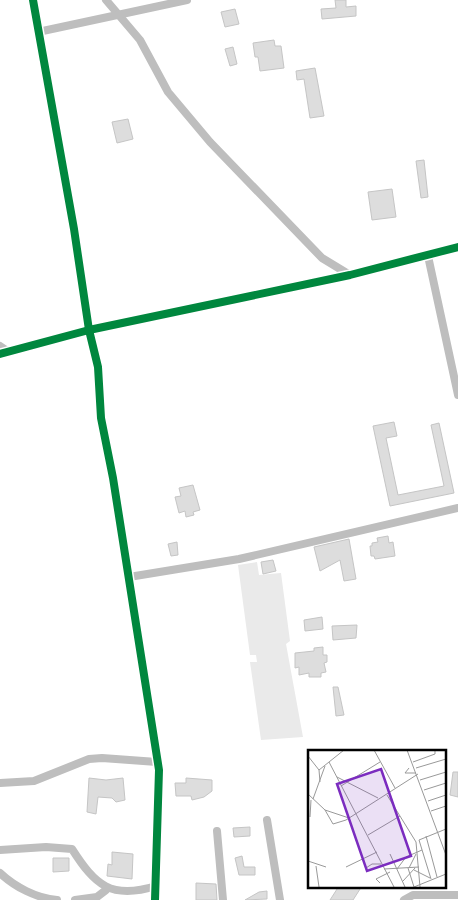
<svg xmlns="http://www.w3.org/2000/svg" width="458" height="900" font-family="'DejaVu Sans',sans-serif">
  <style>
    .green { fill: #eaeaea }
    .building { fill: #ddd; stroke: #c5c5c5 }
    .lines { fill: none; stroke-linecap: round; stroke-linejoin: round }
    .minor { stroke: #bebebe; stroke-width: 8 }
    .cycleway-casing { stroke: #fff; stroke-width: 11 }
    .cycleway { stroke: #00873e; stroke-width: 8 }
    .inset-road { fill: none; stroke: #999; stroke-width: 1 }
    .view { fill: #7b2cbf; fill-opacity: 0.15; stroke: #7b2cbf; stroke-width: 2.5 }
    .inset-edge { fill: none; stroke: #000; stroke-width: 2.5 }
  </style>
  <rect width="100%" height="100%" fill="#fff"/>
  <!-- green -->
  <polygon class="green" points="257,562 259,575 281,573 290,641 286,644 303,737 261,740 250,662 257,662 256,655 250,655 238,565"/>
  <!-- building -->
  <g class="building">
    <polygon points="335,0 346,0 346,7 356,6 356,16 322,19 321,9 336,8"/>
    <polygon points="235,9 239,24 225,27 221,12"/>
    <polygon points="274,40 275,46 281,46 284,68 260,71 258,57 255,57 253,43"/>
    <polygon points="233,47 237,64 230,66 225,49"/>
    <polygon points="315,68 324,116 310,118 304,79 297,80 296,71"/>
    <polygon points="128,119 133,139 117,143 112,122"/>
    <polygon points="424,160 428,197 421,198 416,161"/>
    <polygon points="392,189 396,217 372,220 368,192"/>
    <polygon points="394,422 397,436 386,438 398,495 444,486 431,425 439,423 454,493 390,506 373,426"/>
    <polygon points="193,485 200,510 193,512 194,515 186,517 185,511 179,513 175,497 181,496 179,488"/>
    <polygon points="388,536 389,543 393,542 395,556 375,559 374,556 371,556 370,546 372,546 372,543 378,542 377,538"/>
    <polygon points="349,539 356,579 344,581 340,560 320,571 314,547"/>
    <polygon points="177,542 178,555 171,556 168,544"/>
    <polygon points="273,560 276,571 263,574 261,562"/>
    <polygon points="322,617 323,629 305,631 304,620"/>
    <polygon points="357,625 356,638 333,640 332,626"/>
    <polygon points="323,647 323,655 327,655 327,662 324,663 326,672 321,673 321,677 309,677 309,673 299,675 299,667 295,668 295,653 314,651 314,648"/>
    <polygon points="333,687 338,687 344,715 336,716"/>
    <polygon points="453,772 458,772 458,797 450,795"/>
    <polygon points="89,778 106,780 123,778 125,800 116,802 112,798 98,797 96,814 87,812"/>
    <polygon points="186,778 212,780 212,791 204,797 192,800 191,796 176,796 175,783 186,783"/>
    <polygon points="250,827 250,836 234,837 233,828"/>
    <polygon points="112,852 133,854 132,879 107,876 108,864 112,865"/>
    <polygon points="242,856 244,867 255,867 255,875 239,875 235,858"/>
    <polygon points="53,858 69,858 69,871 53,872"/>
    <polygon points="196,883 216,884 217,900 196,900"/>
    <polygon points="339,886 362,886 353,900 330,900"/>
    <polygon points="267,891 267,899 245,900 259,892"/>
  </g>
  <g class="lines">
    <!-- minor -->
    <g class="minor">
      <polyline points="33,0 74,229 89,330 98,367 101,418 113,478 159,770 155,900"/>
      <polyline points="106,0 140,40 168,92 210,142 322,258 350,275"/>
      <polyline points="38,32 187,0"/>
      <polyline points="428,256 458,395"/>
      <polyline points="0,346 9,352"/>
      <polyline points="0,354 89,330 350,275 458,247"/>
      <polyline points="129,577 239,559 458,508"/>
      <polyline points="0,783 34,781 89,759 102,758 157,762"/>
      <polyline points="267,820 280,900"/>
      <polyline points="217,831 223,900"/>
      <path d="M0,850l46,-3 26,2c23,36 39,51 84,37"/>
      <path d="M0,873c15,14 36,25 57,27"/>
      <polyline points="75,900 97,897 106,890"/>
      <polyline points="404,900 413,895 458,895"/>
    </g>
    <!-- cycleway casing -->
    <g class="cycleway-casing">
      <g id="cycleway">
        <polyline points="33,0 74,229 89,330 98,367 101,418 113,478 159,770 155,900"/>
        <polyline points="0,354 89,330 350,275 458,247"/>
      </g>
    </g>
    <!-- cycleway -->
    <use href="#cycleway" class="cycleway"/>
  </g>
  <!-- overview -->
  <g transform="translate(308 750)">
    <rect width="138" height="138" fill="#fff"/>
    <path class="inset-road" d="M66,0l21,38M99,0l39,105M0,6l11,14M21,12l65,125M105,12l22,-8v-4M101,18l-4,5h11M108,18l30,-9M29,27l41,21M112,30l26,-8M12,32l-1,-12 25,-20M33,36l39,-24M116,40l22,-7M0,44l17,16 8,14 13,-4 72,-46M79,45l29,47 4,45M0,49v25M5,49l12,-33M120,51l18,-6M17,60l24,8M123,61l15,-5M2,67l1,-17M60,85l32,-19M118,86l11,41M82,104l15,33M0,111l18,6M8,116l3,21M38,117l31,-15M58,118l6,-4h9M100,118l6,19M101,118l7,-14M76,119l35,-2M89,119l9,-12 16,-7M106,120l16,8M123,129l-12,-39 27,-11M95,131l12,-13M72,133l-4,-4 14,-7M106,137l32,-13"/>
    <path class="view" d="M73,19l30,87 -44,15 -30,-87z"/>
    <rect width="138" height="138" class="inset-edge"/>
  </g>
</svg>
